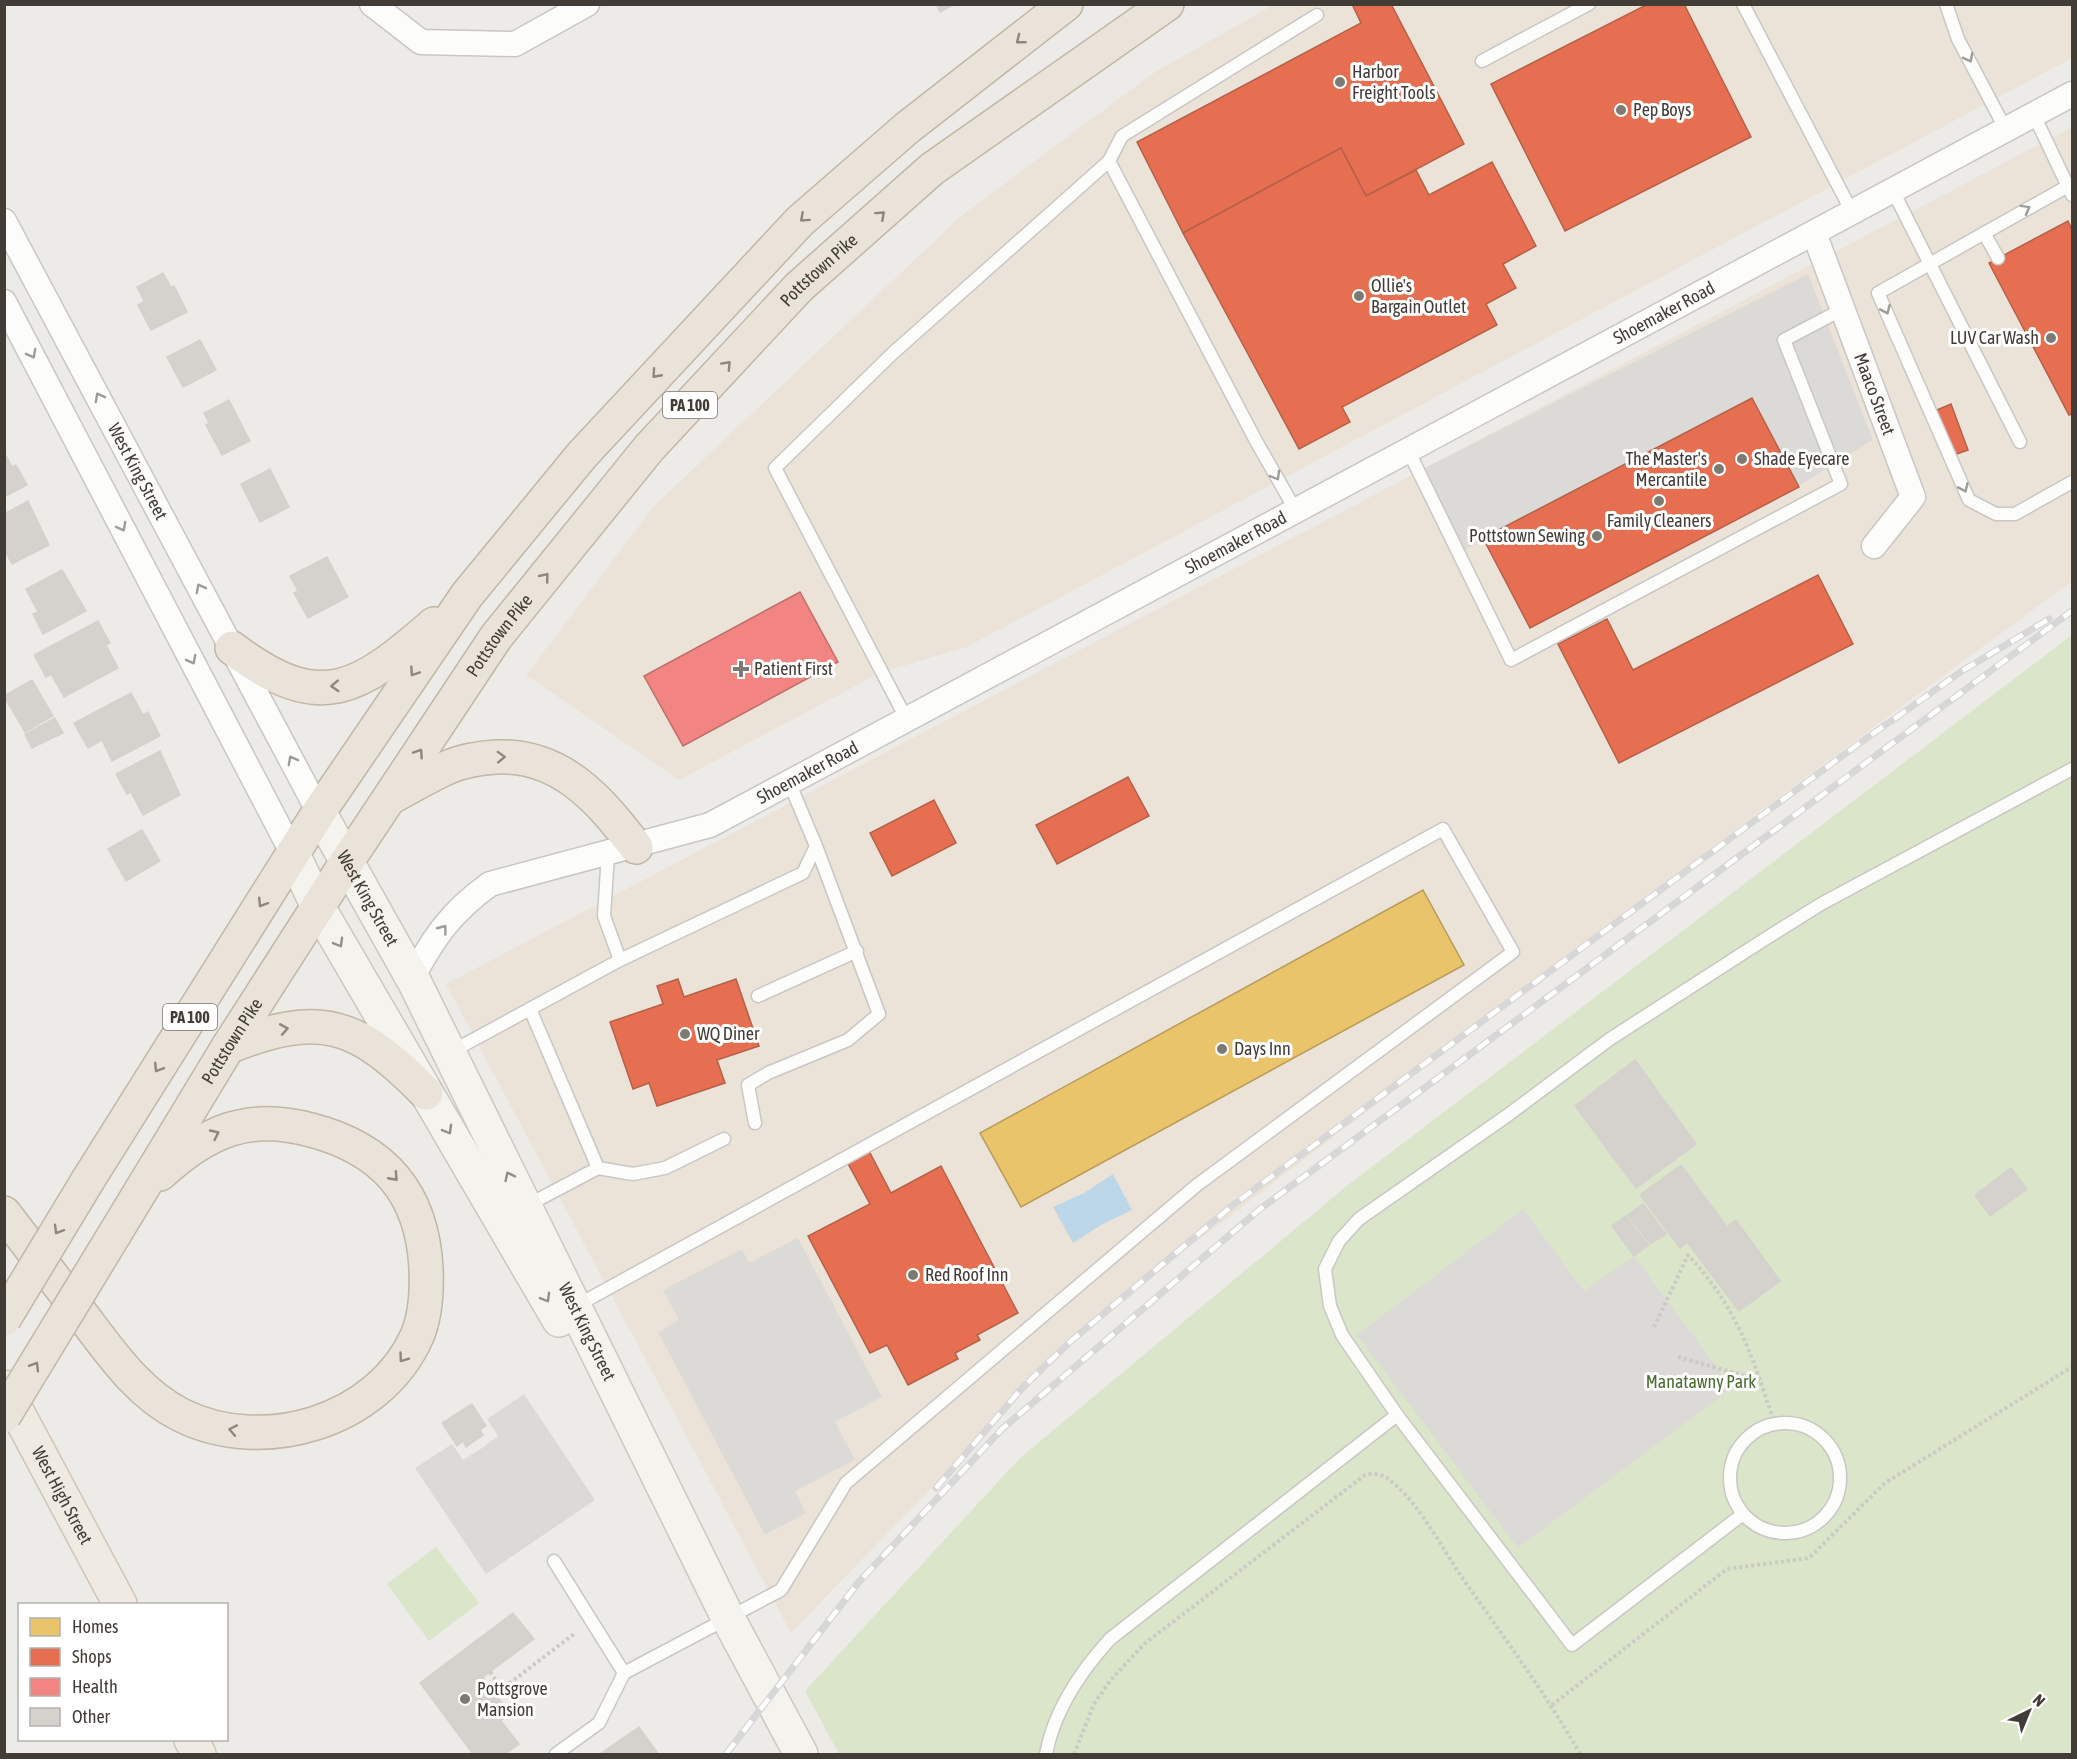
<svg xmlns="http://www.w3.org/2000/svg" width="2077" height="1759" font-family="'Asap Condensed',sans-serif">
  <style>
    .commercial { fill: #ece3d8 }
    .green { fill: #dbe5c9 }
    .parking { fill: #dcdad7 }
    .water { fill: #bcd7e7 }
    .homes { fill: #e9c46a; stroke: #b79b5a; stroke-width: 1.5 }
    .shops { fill: #e76f51; stroke: #b56049; stroke-width: 1.5 }
    .health { fill: #f28482; stroke: #bd6e6b; stroke-width: 1.5 }
    .building { fill: #d5d2ce; stroke: #d5d2cd; stroke-width: 1.5 }
    .lines { fill: none; stroke-linecap: round; stroke-linejoin: round }
    .lane-casing { stroke: #c9c7c3; stroke-width: 15 }
    .street-casing { stroke: #c9c7c3; stroke-width: 27 }
    .secondary-casing { stroke: #ccc8bf; stroke-width: 36 }
    .primary-casing { stroke: #cec6b7; stroke-width: 36 }
    .highway-casing { stroke: #c2b7a6; stroke-width: 36 }
    .path { stroke: #cbcac6; stroke-width: 4; stroke-dasharray: 3 3; stroke-linecap: butt }
    .lane { stroke: #fcfcfb; stroke-width: 12 }
    .street { stroke: #fcfcfb; stroke-width: 24 }
    .secondary { stroke: #f5f3ee; stroke-width: 33 }
    .primary { stroke: #efebe3; stroke-width: 33 }
    .highway { stroke: #e9e3d9; stroke-width: 33 }
    .rail-casing { stroke: #d8d7d7; stroke-width: 7 }
    .rail { stroke: #fff; stroke-width: 4.5; stroke-dasharray: 14; stroke-linecap: butt }
    .highway-bridge-casing { stroke: #c2b7a6; stroke-width: 36; stroke-linecap: butt }
    .highway-bridge { stroke: #e9e3d9; stroke-width: 33 }
    .oneway { stroke: #8d877f }
    .oneway2 { stroke: #9e9c98 }
    .oneway3 { stroke: #928e88 }
    .poi-dot { fill: #7d7973; stroke: #fff; stroke-width: 2 }
    .labels { text-anchor: middle; stroke-width: 6; stroke-linejoin: round; paint-order: stroke }
    .shield { fill: #fff; stroke: #7a7672; stroke-width: 1.5 }
    .shield-label { font-size: 16px; font-weight: bold; fill: #413c35 }
    .poi-label { font-size: 18px; fill: #413c35; stroke: #fff; text-anchor: start }
    .street-label { font-size: 18px; fill: #413c35; stroke: #fff }
    .park-label { font-size: 18px; fill: #496c30; stroke: #fff }
  </style>
  <rect width="100%" height="100%" fill="#edebe7"/>
  <!-- commercial -->
  <g class="commercial">
    <polygon points="1273,5 2072,5 2072,58 967,647 882,672 679,780 526,675 655,505 962,215 1155,72"/>
    <polygon points="2072,127 2072,581 1764,808 1094,1320 791,1633 446,984"/>
  </g>
  <!-- green -->
  <g class="green">
    <polygon points="2072,635 2072,1754 839,1754 805,1691 1020,1458 1348,1185"/>
    <polygon points="436,1547 479,1603 429,1641 387,1584"/>
  </g>
  <!-- parking -->
  <g class="parking">
    <polygon points="1808,274 1873,440 1787,493 1740,404 1459,553 1419,471"/>
    <polygon points="1523,1209 1584,1291 1634,1256 1732,1388 1518,1548 1357,1335"/>
    <polygon points="798,1238 882,1397 835,1422 855,1460 795,1491 806,1513 765,1535 658,1332 679,1320 663,1290 742,1249 749,1263"/>
    <polygon points="524,1394 595,1500 486,1574 415,1468 452,1444 463,1460 482,1448 498,1436 487,1419"/>
  </g>
  <!-- water -->
  <polygon class="water" points="1113,1174 1132,1210 1101,1225 1073,1243 1053,1207 1084,1193"/>
  <!-- homes -->
  <polygon class="homes" points="1423,890 1464,965 1021,1207 980,1133"/>
  <!-- shops -->
  <g class="shops">
    <polygon points="1352,4 1391,4 1464,144 1366,196 1341,148 1183,233 1137,142 1361,23"/>
    <polygon points="1648,4 1684,4 1751,137 1565,231 1491,84"/>
    <polygon points="1341,148 1366,196 1416,170 1429,195 1492,162 1536,246 1503,264 1516,288 1486,304 1497,325 1342,407 1350,422 1299,449 1183,233"/>
    <polygon points="2068,221 2072,230 2072,414 2069,415 1989,263"/>
    <polygon points="1752,398 1799,487 1530,628 1483,538"/>
    <polygon points="1951,404 1968,450 1954,455 1937,410"/>
    <polygon points="1818,575 1853,644 1619,763 1558,644 1607,619 1633,670"/>
    <polygon points="1128,777 1149,816 1057,864 1036,825"/>
    <polygon points="934,800 956,843 892,876 870,833"/>
    <polygon points="678,979 684,997 736,979 759,1046 717,1060 725,1083 657,1106 649,1083 633,1089 610,1022 663,1004 657,986"/>
    <polygon points="868,1149 891,1193 941,1166 1018,1313 977,1335 980,1340 955,1353 958,1359 908,1385 887,1345 870,1353 808,1236 870,1204 846,1160"/>
  </g>
  <!-- health -->
  <polygon class="health" points="800,592 838,662 683,746 644,676"/>
  <!-- building -->
  <g class="building">
    <polygon points="936,4 953,4 953,5 940,12"/>
    <polygon points="163,273 171,287 174,286 187,312 151,330 138,305 144,301 137,287"/>
    <polygon points="200,340 216,370 183,387 167,357"/>
    <polygon points="229,400 250,441 222,455 206,425 209,423 204,413"/>
    <polygon points="4,452 12,467 16,465 27,485 4,497"/>
    <polygon points="270,469 289,507 260,522 241,484"/>
    <polygon points="28,501 49,545 12,564 4,549 4,514"/>
    <polygon points="327,557 348,597 308,618 294,593 298,591 290,576"/>
    <polygon points="62,570 86,611 43,634 33,614 38,612 26,589"/>
    <polygon points="98,621 110,643 106,645 118,668 64,697 51,674 46,677 34,655"/>
    <polygon points="32,680 53,716 25,732 4,696"/>
    <polygon points="131,693 143,715 148,712 160,736 112,761 102,740 88,748 74,723"/>
    <polygon points="55,718 63,733 32,748 25,734"/>
    <polygon points="160,751 180,795 143,815 131,792 127,794 116,774"/>
    <polygon points="142,830 160,861 126,881 108,849"/>
    <polygon points="1635,1060 1696,1144 1636,1188 1575,1106"/>
    <polygon points="1681,1165 1727,1227 1736,1220 1780,1281 1739,1311 1687,1242 1680,1248 1640,1195"/>
    <polygon points="2011,1168 2027,1189 1990,1216 1975,1195"/>
    <polygon points="1643,1204 1666,1234 1650,1244 1628,1215"/>
    <polygon points="1626,1216 1648,1245 1634,1256 1612,1226"/>
    <polygon points="472,1404 486,1426 480,1430 483,1435 466,1447 463,1441 457,1446 442,1423"/>
    <polygon points="513,1613 534,1639 483,1677 510,1714 501,1721 519,1744 505,1754 473,1754 420,1683"/>
    <polygon points="639,1727 657,1752 654,1754 600,1754"/>
  </g>
  <g class="lines">
    <!-- lane casing -->
    <g class="lane-casing">
      <g id="lane">
        <polyline points="1743,4 1852,212"/>
        <polyline points="1946,4 1958,39 2006,130"/>
        <polyline points="1482,61 1589,4"/>
        <polyline points="2034,115 2072,195"/>
        <polyline points="1109,161 1122,136 1317,15"/>
        <polyline points="2068,186 1878,293 1969,500 1996,514 2015,514 2072,482"/>
        <polyline points="1893,191 2020,442"/>
        <polyline points="1984,233 1998,258"/>
        <polyline points="1408,450 1511,660 1841,484 1784,340 1843,309"/>
        <polyline points="907,720 775,468 893,353 1109,161 1256,441 1296,511"/>
        <polyline points="608,854 604,916 620,960"/>
        <polyline points="758,996 857,951"/>
        <polyline points="530,1009 598,1168"/>
        <polyline points="449,1053 620,960 803,873 816,846 789,782"/>
        <polyline points="755,1123 748,1085 768,1073 848,1040 879,1014 816,846"/>
        <polyline points="526,1206 598,1168 633,1174 665,1168 724,1139"/>
        <polyline points="1397,1415 1572,1645 1743,1514"/>
        <circle cx="1785" cy="1478" r="55"/>
        <polyline points="554,1561 624,1673"/>
        <polyline points="556,1754 599,1723 624,1673 781,1590 846,1483 1197,1185 1513,952 1443,829 576,1306"/>
        <path d="M1046,1754c8,-43 34,-82 64,-115l287,-224 -55,-80 -12,-29 -5,-37 14,-28 20,-22 149,-104 102,-76 155,-100 56,-35 251,-135"/>
      </g>
    </g>
    <!-- street casing -->
    <g class="street-casing">
      <g id="street">
        <polyline points="372,4 421,42 515,44 587,4"/>
        <path id="s1" d="M4,221l315,591"/>
        <path id="s2" d="M1814,233l99,264 -39,49"/>
        <polyline points="4,302 293,854"/>
        <path id="s3" d="M412,978c22,-41 39,-66 78,-94l220,-59 1362,-731"/>
      </g>
    </g>
    <!-- secondary casing -->
    <g class="secondary-casing">
      <g id="secondary">
        <path id="s4" d="M319,812l96,171 314,637 72,134"/>
        <polyline points="293,854 318,907 559,1320"/>
      </g>
    </g>
    <!-- primary casing -->
    <g class="primary-casing">
      <g id="primary">
        <path id="s5" d="M4,1387l116,217"/>
        <polyline points="191,1740 199,1754"/>
      </g>
    </g>
    <!-- highway casing -->
    <g class="highway-casing">
      <g id="highway">
        <path d="M232,648c89,68 127,41 202,-24"/>
        <path d="M390,798c20,-11 40,-23 61,-32 15,-6 30,-8 45,-9 65,-3 104,43 140,90"/>
        <path d="M228,1047c93,-37 129,-24 198,46"/>
        <polyline points="88,1180 319,812 467,595 582,455 800,221 907,128 1066,4"/>
        <path id="s6" d="M128,1212l100,-165 118,-184 150,-226 153,-189 150,-161 133,-118 235,-165"/>
        <path d="M4,1213c25,33 50,65 75,98 29,38 58,82 102,104 82,41 198,7 236,-79 9,-21 10,-45 9,-68 -4,-75 -42,-119 -115,-138 -63,-17 -104,1 -151,44"/>
      </g>
    </g>
    <!-- path -->
    <g class="path">
      <path d="M1654,1327l34,-72c50,53 65,103 87,170"/>
      <polyline points="1678,1357 1760,1380"/>
      <polyline points="490,1672 502,1689 574,1634"/>
      <polyline points="1552,1705 1727,1569 1809,1558 1885,1483 2072,1367"/>
      <path d="M1074,1754l20,-50 16,-23 34,-37 221,-169c7,-2 15,-1 22,3 29,20 54,68 74,98 41,59 84,116 119,178"/>
    </g>
    <!-- lane -->
    <use href="#lane" class="lane"/>
    <!-- street -->
    <use href="#street" class="street"/>
    <!-- secondary -->
    <use href="#secondary" class="secondary"/>
    <!-- primary -->
    <use href="#primary" class="primary"/>
    <!-- highway -->
    <use href="#highway" class="highway"/>
    <!-- rail casing -->
    <g class="rail-casing">
      <g id="rail">
        <polyline points="936,1488 1023,1387 1071,1341 1233,1205 1857,745 1962,671 2049,619"/>
        <polyline points="726,1754 858,1583 1002,1429 1260,1209 2072,611"/>
      </g>
    </g>
    <!-- rail -->
    <use href="#rail" class="rail"/>
    <!-- highway-bridge casing -->
    <g class="highway-bridge-casing">
      <g id="highway-bridge">
        <polyline points="4,1319 88,1180"/>
        <polyline points="4,1416 128,1212"/>
      </g>
    </g>
    <!-- highway-bridge -->
    <use href="#highway-bridge" class="highway-bridge"/>
  </g>
  <!-- one-way arrows -->
  <defs><path id="oneway-chevron" d="M-2-3.5L2.5 0L-2 3.5" fill="none" stroke-width="1.6" stroke-linecap="round" stroke-linejoin="round" transform="scale(1.5)"/></defs>
  <g class="oneway">
    <use href="#oneway-chevron" transform="translate(1020 40) rotate(142)"/>
    <use href="#oneway-chevron" transform="translate(881 215) rotate(-42)"/>
    <use href="#oneway-chevron" transform="translate(804 218) rotate(138)"/>
    <use href="#oneway-chevron" transform="translate(727 365) rotate(-47)"/>
    <use href="#oneway-chevron" transform="translate(656 374) rotate(132)"/>
    <use href="#oneway-chevron" transform="translate(545 577) rotate(-51)"/>
    <use href="#oneway-chevron" transform="translate(414 672) rotate(124)"/>
    <use href="#oneway-chevron" transform="translate(335 686) rotate(177)"/>
    <use href="#oneway-chevron" transform="translate(419 753) rotate(-56)"/>
    <use href="#oneway-chevron" transform="translate(501 757) rotate(-2)"/>
    <use href="#oneway-chevron" transform="translate(262 903) rotate(122)"/>
    <use href="#oneway-chevron" transform="translate(284 1029) rotate(-10)"/>
    <use href="#oneway-chevron" transform="translate(158 1068) rotate(122)"/>
    <use href="#oneway-chevron" transform="translate(215 1134) rotate(-25)"/>
    <use href="#oneway-chevron" transform="translate(394 1177) rotate(48)"/>
    <use href="#oneway-chevron" transform="translate(58 1230) rotate(121)"/>
    <use href="#oneway-chevron" transform="translate(403 1358) rotate(126)"/>
    <use href="#oneway-chevron" transform="translate(35 1366) rotate(-59)"/>
    <use href="#oneway-chevron" transform="translate(233 1430) rotate(-169)"/>
  </g>
  <g class="oneway2">
    <use href="#oneway-chevron" transform="translate(1969 58) rotate(62)"/>
    <use href="#oneway-chevron" transform="translate(2026 209) rotate(-29)"/>
    <use href="#oneway-chevron" transform="translate(1886 310) rotate(66)"/>
    <use href="#oneway-chevron" transform="translate(32 354) rotate(62)"/>
    <use href="#oneway-chevron" transform="translate(99 397) rotate(-118)"/>
    <use href="#oneway-chevron" transform="translate(1276 476) rotate(60)"/>
    <use href="#oneway-chevron" transform="translate(1964 488) rotate(66)"/>
    <use href="#oneway-chevron" transform="translate(122 527) rotate(62)"/>
    <use href="#oneway-chevron" transform="translate(200 588) rotate(-118)"/>
    <use href="#oneway-chevron" transform="translate(192 660) rotate(62)"/>
    <use href="#oneway-chevron" transform="translate(292 760) rotate(-118)"/>
    <use href="#oneway-chevron" transform="translate(443 929) rotate(-53)"/>
  </g>
  <g class="oneway3">
    <use href="#oneway-chevron" transform="translate(339 943) rotate(60)"/>
    <use href="#oneway-chevron" transform="translate(448 1130) rotate(60)"/>
    <use href="#oneway-chevron" transform="translate(509 1176) rotate(-116)"/>
    <use href="#oneway-chevron" transform="translate(546 1298) rotate(60)"/>
  </g>
  <!-- markers -->
  <g class="poi-dot">
    <circle cx="1340" cy="82" r="6"/>
    <circle cx="1621" cy="110" r="6"/>
    <circle cx="1359" cy="296" r="6"/>
    <circle cx="2051" cy="338" r="6"/>
    <circle cx="1742" cy="459" r="6"/>
    <circle cx="1719" cy="469" r="6"/>
    <circle cx="1659" cy="501" r="6"/>
    <circle cx="1597" cy="536" r="6"/>
    <path d="M738 660h6v6h6v6h-6v6h-6v-6h-6v-6h6z"/>
    <circle cx="685" cy="1034" r="6"/>
    <circle cx="1222" cy="1049" r="6"/>
    <circle cx="913" cy="1275" r="6"/>
    <circle cx="465" cy="1699" r="6"/>
  </g>
  <g class="labels">
    <!-- shield labels -->
    <g class="shield">
      <rect x="663" y="392" width="54" height="26" rx="4.5"/>
      <rect x="163" y="1004" width="54" height="26" rx="4.5"/>
    </g>
    <g class="shield-label">
      <text x="690" y="411">PA 100</text>
      <text x="190" y="1023">PA 100</text>
    </g>
    <!-- poi labels -->
    <g class="poi-label">
      <text x="1352" y="78">Harbor<tspan x="1352" dy="21">Freight Tools</tspan></text>
      <text x="1633" y="116">Pep Boys</text>
      <text x="1371" y="292">Ollie's<tspan x="1371" dy="21">Bargain Outlet</tspan></text>
      <text x="2039" y="344" text-anchor="end">LUV Car Wash</text>
      <text x="1707" y="465" text-anchor="end">The Master's<tspan x="1707" dy="21">Mercantile</tspan></text>
      <text x="1754" y="465">Shade Eyecare</text>
      <text x="1659" y="527" text-anchor="middle">Family Cleaners</text>
      <text x="1585" y="542" text-anchor="end">Pottstown Sewing</text>
      <text x="754" y="675">Patient First</text>
      <text x="697" y="1040">WQ Diner</text>
      <text x="1234" y="1055">Days Inn</text>
      <text x="925" y="1281">Red Roof Inn</text>
      <text x="477" y="1695">Pottsgrove<tspan x="477" dy="21">Mansion</tspan></text>
    </g>
    <!-- street labels -->
    <g class="street-label">
      <text dy="6" stroke="none"><textPath href="#s6" startOffset="1172">Pottstown Pike</textPath></text>
      <text dy="6" stroke="none"><textPath href="#s3" startOffset="1434">Shoemaker Road</textPath></text>
      <text dy="6" stroke="none"><textPath href="#s2" startOffset="172">Maaco Street</textPath></text>
      <text dy="6" stroke="none"><textPath href="#s1" startOffset="284">West King Street</textPath></text>
      <text dy="6" stroke="none"><textPath href="#s3" startOffset="948">Shoemaker Road</textPath></text>
      <text dy="6" stroke="none"><textPath href="#s6" startOffset="686">Pottstown Pike</textPath></text>
      <text dy="6" stroke="none"><textPath href="#s3" startOffset="462">Shoemaker Road</textPath></text>
      <text dy="6" stroke="none"><textPath href="#s4" startOffset="99">West King Street</textPath></text>
      <text dy="6" stroke="none"><textPath href="#s6" startOffset="200">Pottstown Pike</textPath></text>
      <text dy="6" stroke="none"><textPath href="#s4" startOffset="585">West King Street</textPath></text>
      <text dy="6" stroke="none"><textPath href="#s5" startOffset="123">West High Street</textPath></text>
    </g>
    <!-- park labels -->
    <g class="park-label">
      <text x="1701" y="1388">Manatawny Park</text>
    </g>
  </g>
  <!-- border -->
  <rect width="2077" height="1759" fill="none" stroke="#413c35" stroke-width="12"/>
  <!-- legend -->
  <rect x="18" y="1603" width="210" height="138" fill="#ffffff" stroke="#b3b1ae" stroke-width="1.5"/>
  <rect x="30" y="1618" width="30" height="18" fill="#e9c46a" stroke="#b3b1ae" stroke-width="1.5"/>
  <text x="72" y="1633" font-size="18" fill="#413c35">Homes</text>
  <rect x="30" y="1648" width="30" height="18" fill="#e76f51" stroke="#b3b1ae" stroke-width="1.5"/>
  <text x="72" y="1663" font-size="18" fill="#413c35">Shops</text>
  <rect x="30" y="1678" width="30" height="18" fill="#f28482" stroke="#b3b1ae" stroke-width="1.5"/>
  <text x="72" y="1693" font-size="18" fill="#413c35">Health</text>
  <rect x="30" y="1708" width="30" height="18" fill="#d5d2ce" stroke="#b3b1ae" stroke-width="1.5"/>
  <text x="72" y="1723" font-size="18" fill="#413c35">Other</text>
  <!-- north arrow -->
  <g transform="translate(2029 1711) rotate(43)" stroke="#ffffff" stroke-width="4.5" paint-order="stroke">
  <path d="M0-4.5L10 22L0 15L-10 22Z" fill="#413c35"/>
  <text y="-9" font-size="16" font-weight="bold" text-anchor="middle" fill="#413c35">N</text>
  </g>
</svg>
